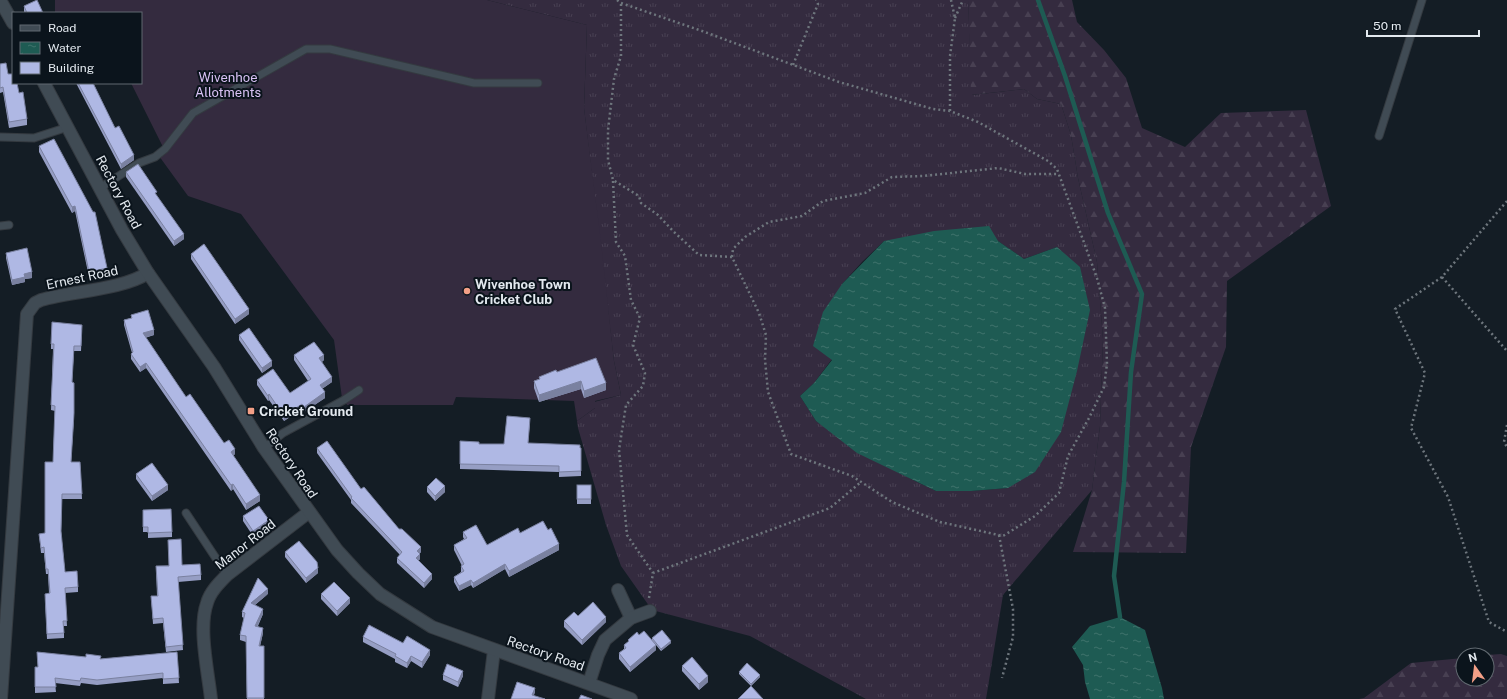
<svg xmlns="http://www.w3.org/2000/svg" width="1507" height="699" font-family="'Public Sans',sans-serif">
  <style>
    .grass { fill: url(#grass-tufts); fill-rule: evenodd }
    .forest { fill: url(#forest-firs) }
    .garden { fill: #342b3f }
    .water { fill: url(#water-ripples) }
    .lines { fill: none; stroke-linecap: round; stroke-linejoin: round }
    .stream { stroke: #1e5b53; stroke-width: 4.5 }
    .service-casing { stroke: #343a40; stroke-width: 9 }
    .minor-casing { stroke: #343a40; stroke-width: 14 }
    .tertiary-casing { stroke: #343a40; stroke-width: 14 }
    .path { stroke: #6e767d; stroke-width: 2.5; stroke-dasharray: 2 3; stroke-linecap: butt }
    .service { stroke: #404b54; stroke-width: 7 }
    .minor { stroke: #404b54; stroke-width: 12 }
    .tertiary { stroke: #404b54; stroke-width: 12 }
    .wall { fill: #969ec4 }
    .shaded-wall { fill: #7a81a0 }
    .building { fill: #afb8e4; stroke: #7a81a0 }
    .poi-dot { fill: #f39f86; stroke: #0b141c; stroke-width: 1.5 }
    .labels { text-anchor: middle; stroke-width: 4; stroke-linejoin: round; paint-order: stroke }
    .park-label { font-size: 13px; fill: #dac3f6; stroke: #0b141c }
    .street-label { font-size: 13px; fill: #e3e9ef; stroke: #0b141c }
    .poi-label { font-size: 13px; font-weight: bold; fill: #e3e9ef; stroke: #0b141c; text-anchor: start }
  </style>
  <defs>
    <pattern id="grass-tufts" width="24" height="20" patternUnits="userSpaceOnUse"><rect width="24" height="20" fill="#342b3f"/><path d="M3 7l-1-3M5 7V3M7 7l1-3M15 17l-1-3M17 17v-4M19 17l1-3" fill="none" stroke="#484052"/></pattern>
    <pattern id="forest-firs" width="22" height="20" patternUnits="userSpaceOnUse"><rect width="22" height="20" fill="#342b3f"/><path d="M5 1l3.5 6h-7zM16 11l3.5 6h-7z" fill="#484052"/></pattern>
    <pattern id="water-ripples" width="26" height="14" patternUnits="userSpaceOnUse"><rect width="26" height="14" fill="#1e5b53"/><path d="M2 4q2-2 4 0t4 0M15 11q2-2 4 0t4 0" fill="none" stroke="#3f736c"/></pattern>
  </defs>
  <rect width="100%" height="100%" fill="#141d25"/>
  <!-- grass -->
  <path class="grass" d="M487,0h481l4,95 52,-6 13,10 24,5 10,31 7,43 19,84 6,77 -3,87 -8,64 -89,105 -17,104h-120l-116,-63 -98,-26 -31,-44 -15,-41 -28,-97 -1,-7 18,-13 -1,-6 27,-7 -7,-34 -30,-253 3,-83zM884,241h114l26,18 33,-12 -49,241 -37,3h-35l-25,-12 -77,-46 -18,-12 -16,-25 14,-13 18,-24 10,-75 20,-22z"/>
  <!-- forest -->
  <g class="forest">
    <polygon points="968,0 1072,0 1077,22 1104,50 1126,78 1142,128 1185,147 1221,113 1306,110 1331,206 1227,281 1226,347 1191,447 1186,553 1073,552 1092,490 1100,426 1103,339 1097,262 1078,178 1071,135 1061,104 1037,99 1024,89 971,95"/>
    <polygon points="1501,654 1507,656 1507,699 1359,699 1364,698 1411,663 1463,658 1463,679 1487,679 1487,655"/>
  </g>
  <!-- garden -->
  <polygon class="garden" points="55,0 487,0 587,25 584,108 601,242 614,361 621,395 595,401 595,408 577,421 574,401 456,397 453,405 347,405 342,398 334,340 241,214 188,196 159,156 164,149 131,83 141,83 141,13 55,13"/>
  <!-- water -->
  <g class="water">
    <polygon points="989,226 998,241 1024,259 1057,247 1080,267 1090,310 1077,371 1061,432 1035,472 1008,488 971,491 936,491 857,453 816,421 800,396 814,383 832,360 813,346 823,312 842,284 884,241 934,231"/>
    <polygon points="1120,617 1145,630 1162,688 1164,699 1090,699 1085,682 1083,665 1072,647 1090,626"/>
  </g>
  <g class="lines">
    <!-- stream -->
    <polyline class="stream" points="1038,0 1065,76 1108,213 1142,294 1131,372 1124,482 1114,576 1120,617"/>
    <!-- service casing -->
    <g class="service-casing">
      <g id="service">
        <polyline points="1379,136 1422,0"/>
        <polyline points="0,137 34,138 68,127"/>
        <polyline points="100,188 139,163 155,157 165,149 193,113 306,49 330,49 474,83 538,83"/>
        <polyline points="0,226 9,225"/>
        <polyline points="264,448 283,433 344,400 359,390"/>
        <polyline points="186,513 227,575"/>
      </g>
    </g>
    <!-- minor casing -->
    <g class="minor-casing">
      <g id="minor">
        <polyline points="618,590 631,618"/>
        <polyline points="589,683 598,655 605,640 631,618 650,611"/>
        <path d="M1,699l26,-385 8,-11 6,-3c32,-9 80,-10 107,-27"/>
        <path d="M211,699c-3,-28 -13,-71 -4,-96 3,-11 12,-20 20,-28l82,-63"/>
        <polyline points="488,699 494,650"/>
      </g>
    </g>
    <!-- tertiary casing -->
    <g class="tertiary-casing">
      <g id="tertiary">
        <polyline points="0,0 13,23"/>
        <polyline points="44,83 122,230 148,273 214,367 264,448 337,550 358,573 380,594 432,627 631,699"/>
      </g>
    </g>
    <!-- path -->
    <g class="path">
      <polyline points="617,0 621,3 702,31 839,82 933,109 950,111 978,122 1048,161 1057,169 1097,278 1105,308 1107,364 1104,387 1089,418 1068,456 1059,493 1035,516 1003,536 940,522 892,502 852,476 791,454 768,392 765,360 766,335 759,313 732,257 699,255 674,232 658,215 641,203 639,196 613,180 608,160 608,130 614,79 621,56 621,3"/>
      <polyline points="955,18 963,0"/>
      <polyline points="793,65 818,4 816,0"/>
      <polyline points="950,111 950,56 955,18 951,0"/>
      <polyline points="613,181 616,242 625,256 631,300 640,318 633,345 645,373 643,386 626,405 619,450 627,535 653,573"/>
      <polyline points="1507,201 1442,277 1395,309 1425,373 1411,428 1448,497 1489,622 1507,632"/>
      <polyline points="732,257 733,249 745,237 769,222 802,216 823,201 865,193 892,177 923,176 998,168 1025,174 1059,174"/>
      <polyline points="1442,277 1507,351"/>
      <polyline points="1507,425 1504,442 1507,447"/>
      <polyline points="999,535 1013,609 1013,637 1002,678"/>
      <polyline points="649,598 653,573 830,508 861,482"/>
    </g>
    <!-- service -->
    <use href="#service" class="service"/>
    <!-- minor -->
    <use href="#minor" class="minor"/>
    <!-- tertiary -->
    <use href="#tertiary" class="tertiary"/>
  </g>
  <!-- wall -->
  <g class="wall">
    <polygon points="24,6 43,13 25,13 24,12"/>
    <polygon points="0,64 8,74 19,93 27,119 27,125 9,128 3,92 0,93"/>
    <polygon points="76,83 93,83 115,128 134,160 121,169"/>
    <polygon points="39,146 93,212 107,274 89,277 75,211 72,213 39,152"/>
    <polygon points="126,172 157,196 184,239 174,246 126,177"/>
    <polygon points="6,253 32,278 25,279 25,282 12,285 6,258"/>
    <polygon points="191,254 249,314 235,324 191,259"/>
    <polygon points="131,315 154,335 145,338 186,397 224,443 235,454 233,456 260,501 246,510 233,489 231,491 146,368 140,372 131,359 131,354 132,353 124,325 124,320 131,318"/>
    <polygon points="82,330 81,351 74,351 72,382 74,418 71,462 80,462 82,499 62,499 61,532 65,572 78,587 78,592 65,593 67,626 64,626 64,638 47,639 45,599 49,593 48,574 46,574 44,553 41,553 39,534 45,533 53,462 55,411 51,410 53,349 51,349 51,344"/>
    <polygon points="239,335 272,366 262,373 239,340"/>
    <polygon points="294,355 324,360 322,362 332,382 322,389 325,398 304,412 302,409 284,421 269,400 268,401 257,385 257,380 290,393 308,381 294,360"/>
    <polygon points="557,372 606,390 584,398 581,389 539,402 534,388 534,381 539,379 539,377"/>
    <polygon points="530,423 528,443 581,448 581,476 559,477 559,472 460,469 460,441 479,444 504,444"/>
    <polygon points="317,448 361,489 421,552 419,554 420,559 418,561 432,579 424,588 397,563 397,558 400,555 351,503 351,500 317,453"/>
    <polygon points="136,474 168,490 152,501 136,479"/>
    <rect x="577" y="485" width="14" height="19"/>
    <polygon points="427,487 445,492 435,501 427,492"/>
    <polygon points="143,510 172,532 172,537 148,538 148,532 143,532"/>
    <polygon points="243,516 269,526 253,536 243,521"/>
    <polygon points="463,532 487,545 520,533 559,550 509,577 505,569 473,588 471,585 459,591 454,582 454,577 461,572 461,566 462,566 454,550 454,545 464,539 463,537"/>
    <polygon points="285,552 318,573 306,583 285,557"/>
    <polygon points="182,565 201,575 201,580 178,582 183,650 166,652 163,623 153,624 151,596 157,596 156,566"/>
    <polygon points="268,594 255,605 263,614 258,626 263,633 260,646 264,699 247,699 246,642 240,640 240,635 244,618 242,617 242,612"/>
    <polygon points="321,594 350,603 337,616 321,599"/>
    <polygon points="578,616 606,622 582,645 564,627 564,621"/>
    <polygon points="639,635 652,640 652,638 671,643 661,651 656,645 656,650 630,672 619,659 619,653 624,649 624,645 628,642 628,640"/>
    <polygon points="363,637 430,655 422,668 411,661 407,668 395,662 395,659 363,642"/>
    <polygon points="37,652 101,659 177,652 179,683 163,684 163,678 97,685 81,683 80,686 55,683 56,692 35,693 35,667 38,667"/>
    <polygon points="682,666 708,682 699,690 682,671"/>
    <polygon points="739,672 760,677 751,686 739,674"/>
    <polygon points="443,675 463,676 458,687 443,680"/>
  </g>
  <!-- shaded-wall -->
  <g class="shaded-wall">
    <polygon points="134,155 134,160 121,169 121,164"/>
    <polygon points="75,206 75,211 72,213 72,207"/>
    <polygon points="184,234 184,239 174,246 174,241"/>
    <polygon points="107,268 107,274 89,277 89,272"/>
    <polygon points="32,272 32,278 25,279 25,282 12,285 12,280 24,274"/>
    <polygon points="249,309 249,314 235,324 235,319"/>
    <polygon points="154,330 154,335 143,338 143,333"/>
    <polygon points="324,355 324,360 319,363 319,358"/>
    <polygon points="272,361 272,366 262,373 262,368"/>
    <polygon points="146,363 146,368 140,372 140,367"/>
    <polygon points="332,377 332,382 320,390 320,385"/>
    <polygon points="581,381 581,389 539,402 539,395"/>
    <polygon points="606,383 606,390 584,398 584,391"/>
    <polygon points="325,392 325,398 304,412 304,407"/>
    <polygon points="269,394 269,400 268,401 268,396"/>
    <polygon points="302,404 302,409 284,421 284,416"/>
    <polygon points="235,449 235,454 231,457 231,452"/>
    <polygon points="233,484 233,489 231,491 231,485"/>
    <polygon points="168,485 168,490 152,501 152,496"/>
    <polygon points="445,486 445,492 435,501 435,496"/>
    <polygon points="260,495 260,501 246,510 246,504"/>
    <polygon points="269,520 269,526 253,536 253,531"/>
    <polygon points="559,544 559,550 509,577 509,571"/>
    <polygon points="421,547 421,552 417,556 417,551"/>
    <polygon points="420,554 420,559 416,563 416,558"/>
    <polygon points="505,564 505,569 473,588 473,583"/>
    <polygon points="318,568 318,573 306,583 306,578"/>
    <polygon points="432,574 432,579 424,588 424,583"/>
    <polygon points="471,580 471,585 459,591 459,586"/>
    <polygon points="268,589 268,594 251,608 251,603"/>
    <polygon points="350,598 350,603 337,616 337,611"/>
    <polygon points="263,609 263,614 255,631 255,626"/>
    <polygon points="606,617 606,622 582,645 582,640"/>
    <polygon points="263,628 263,633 259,651 259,646"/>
    <polygon points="671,641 671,643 661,651 661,649"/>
    <polygon points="656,645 656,650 630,672 630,667"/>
    <polygon points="430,650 430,655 422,668 422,662"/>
    <polygon points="411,656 411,661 407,668 407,663"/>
    <polygon points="463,671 463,676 458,687 458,682"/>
    <polygon points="760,675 760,677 751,686 751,684"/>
    <polygon points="708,676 708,682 699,690 699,684"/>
    <polygon points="535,688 535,693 532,699 532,695"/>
  </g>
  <!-- building -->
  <g class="building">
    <polygon points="37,0 43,13 27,13 24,6"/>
    <polygon points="6,63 8,74 13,74 13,83 17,83 19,93 23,92 27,119 9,122 3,87 0,88 0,64"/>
    <polygon points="78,83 93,83 115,128 119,126 134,155 121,164"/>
    <polygon points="54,139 93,212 95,212 107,268 89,272 75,206 72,207 39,146"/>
    <polygon points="138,164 157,192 155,193 184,234 174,241 126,172"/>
    <polygon points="204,244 249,309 235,319 191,254"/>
    <polygon points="27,248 32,272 24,274 25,277 12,280 6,253"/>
    <polygon points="148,310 154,330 143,333 186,397 190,394 224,443 229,440 235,449 231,452 260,495 246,504 233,484 231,485 146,363 140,367 131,354 133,352 124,320 132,318 131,315"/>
    <polygon points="52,322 82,325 81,346 74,346 72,382 74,383 74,413 71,462 80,462 82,494 62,494 61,531 65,572 77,571 78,587 65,588 67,621 63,621 64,633 47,634 45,594 50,593 48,569 46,569 44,547 41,548 39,534 45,533 45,462 53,462 55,406 51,405 54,344 51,344"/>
    <polygon points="249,328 272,361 262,368 239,335"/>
    <polygon points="314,342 324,355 319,358 332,377 320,385 325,392 304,407 302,404 284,416 269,394 268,396 257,380 273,369 290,393 311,379 294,355"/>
    <polygon points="596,358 606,383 584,391 581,381 539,395 534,381 540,379 539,377 556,370 557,372"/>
    <polygon points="507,416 530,418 528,443 580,445 580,448 581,448 581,471 559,472 559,466 460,464 460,441 479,442 479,444 504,444"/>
    <polygon points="327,441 361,489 364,487 399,529 402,529 421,547 417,551 420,554 416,558 432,574 424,583 397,558 402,552 351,498 352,497 317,448"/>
    <polygon points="152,463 168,485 152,496 136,474"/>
    <polygon points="436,478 445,486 435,496 427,487"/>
    <rect x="577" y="485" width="14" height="14"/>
    <polygon points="259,506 269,520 253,531 243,516"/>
    <polygon points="171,509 172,532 148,533 148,527 143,527 143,510"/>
    <polygon points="543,521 548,530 551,528 559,544 509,571 505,564 473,583 471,580 459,586 454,577 464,571 461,566 464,564 454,545 467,538 463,532 476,525 487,545 518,528 520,533"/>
    <polygon points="181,539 182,565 200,564 201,575 178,577 183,645 166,647 163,618 153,619 151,596 158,596 156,566 169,566 168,540"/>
    <polygon points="299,541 317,562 318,568 306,578 285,552"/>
    <polygon points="258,578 268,589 251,603 263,609 255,626 263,628 259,646 264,646 264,698 247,698 246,636 240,635 245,613 242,612"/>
    <polygon points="334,582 350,598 337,611 321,594"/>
    <polygon points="593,602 606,617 582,640 564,621 574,612 578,616"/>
    <polygon points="369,625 403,643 407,636 430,650 422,662 411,656 407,663 395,656 396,654 363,637"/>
    <polygon points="662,630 671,641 661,649 652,638"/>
    <polygon points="644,631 656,645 630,667 619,653 626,648 624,645 629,641 628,640 637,632 639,635"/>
    <polygon points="37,652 86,657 86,654 101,656 100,659 177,652 179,678 163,679 163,673 97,680 81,678 80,681 55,678 56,687 35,687 35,667 38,667"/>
    <polygon points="692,657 708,676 699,684 682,666"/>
    <polygon points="747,663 760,675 751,684 739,672"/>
    <polygon points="447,664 463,671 458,682 443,675"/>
    <polygon points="517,682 535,688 532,695 545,699 511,699"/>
    <polygon points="751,686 763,699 738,699"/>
    <polygon points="581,695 592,699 579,699"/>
  </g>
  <!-- markers -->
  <g class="poi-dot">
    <circle cx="467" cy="291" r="4"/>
    <rect x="247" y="407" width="8" height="8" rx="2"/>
  </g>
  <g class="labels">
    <!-- park labels -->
    <g class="park-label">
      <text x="228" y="82">Wivenhoe<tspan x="228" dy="15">Allotments</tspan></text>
    </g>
    <!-- street labels -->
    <g class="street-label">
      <text transform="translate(119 192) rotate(62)" y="5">Rectory Road</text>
      <text transform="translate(82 277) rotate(-12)" y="5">Ernest Road</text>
      <text transform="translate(292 463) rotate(56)" y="5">Rectory Road</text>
      <text transform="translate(245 544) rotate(-38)" y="5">Manor Road</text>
      <text transform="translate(546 653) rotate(19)" y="5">Rectory Road</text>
    </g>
    <!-- poi labels -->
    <g class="poi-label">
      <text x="475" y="289">Wivenhoe Town<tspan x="475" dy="15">Cricket Club</tspan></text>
      <text x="259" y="416">Cricket Ground</text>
    </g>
  </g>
  <!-- legend -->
  <rect x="12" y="12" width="130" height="72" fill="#0b141c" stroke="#616970"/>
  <rect x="20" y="25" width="20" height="6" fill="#404b54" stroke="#616970"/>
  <text x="48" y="32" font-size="12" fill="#e3e9ef">Road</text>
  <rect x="20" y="42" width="20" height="12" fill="url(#water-ripples)" stroke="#616970"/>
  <text x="48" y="52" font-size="12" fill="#e3e9ef">Water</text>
  <rect x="20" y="62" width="20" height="12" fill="#afb8e4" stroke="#616970"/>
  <text x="48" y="72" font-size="12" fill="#e3e9ef">Building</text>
  <!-- north arrow -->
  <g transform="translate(1475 667) rotate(346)"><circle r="19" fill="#0b141c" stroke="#616970"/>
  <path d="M0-3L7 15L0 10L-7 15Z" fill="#f39f86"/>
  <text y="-6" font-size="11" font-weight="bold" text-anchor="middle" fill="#e3e9ef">N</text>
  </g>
  <!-- scale -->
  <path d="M1367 30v6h112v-6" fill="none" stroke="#e3e9ef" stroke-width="2"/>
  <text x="1373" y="30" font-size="12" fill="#e3e9ef" stroke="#0b141c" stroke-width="3" paint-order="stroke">50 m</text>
</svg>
